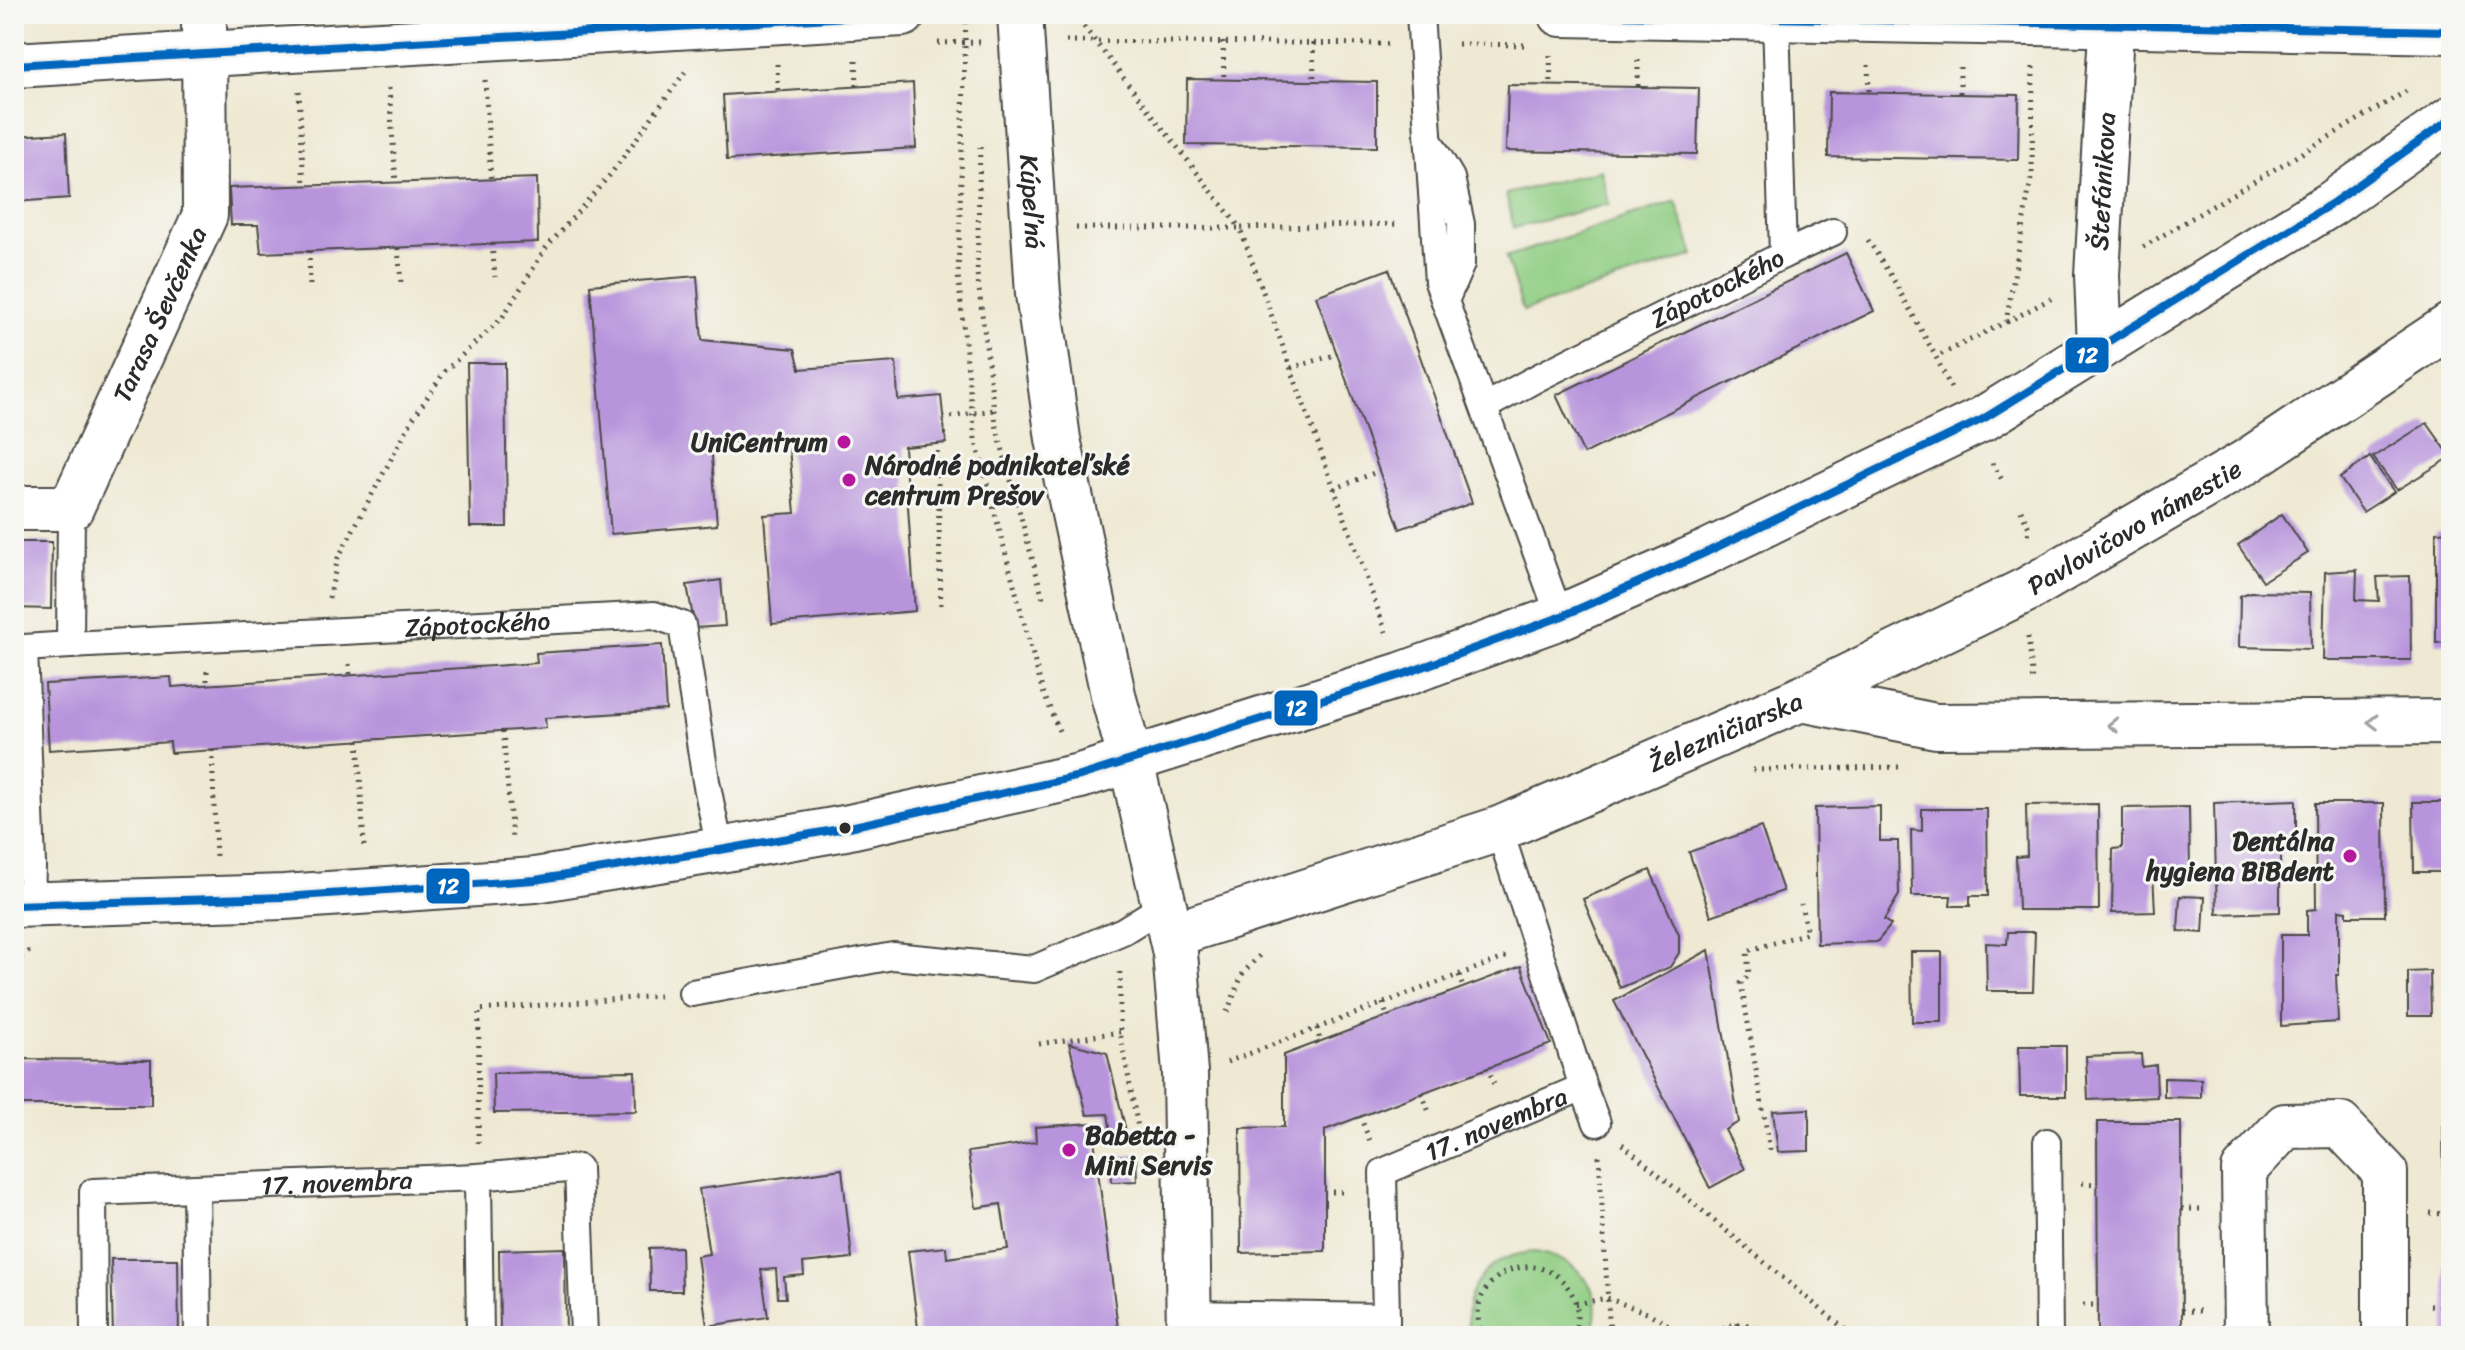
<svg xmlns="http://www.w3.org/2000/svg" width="2465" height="1350" font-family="Sriracha,sans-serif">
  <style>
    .green { fill: #8fcd82; stroke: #5d7c56; stroke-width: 2 }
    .building { fill: #b894dc }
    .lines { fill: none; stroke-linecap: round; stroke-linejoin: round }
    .service-casing { stroke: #484844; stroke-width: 30 }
    .minor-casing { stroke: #484844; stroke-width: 48 }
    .path { stroke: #484844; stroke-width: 5; stroke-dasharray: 2 6; stroke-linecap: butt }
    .service { stroke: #fff; stroke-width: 26 }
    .minor { stroke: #fff; stroke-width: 44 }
    .bus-1-casing { stroke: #f6f6f2; stroke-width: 14 }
    .bus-1 { stroke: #0065bd; stroke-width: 8 }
    .oneway { stroke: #a0a0a0 }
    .poi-dot { fill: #b5179e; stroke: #f6f6f2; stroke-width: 3 }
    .bus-dot { fill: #2b2b2b; stroke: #f6f6f2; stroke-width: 3 }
    .labels { text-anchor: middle; stroke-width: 6; stroke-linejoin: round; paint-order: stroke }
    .street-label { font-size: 26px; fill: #2b2b2b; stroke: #f6f6f2 }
    .poi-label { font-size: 26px; font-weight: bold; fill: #2b2b2b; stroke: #f6f6f2; text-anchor: end }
    .line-badge { stroke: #f6f6f2; stroke-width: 3 }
    .badge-label { font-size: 22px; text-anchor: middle; font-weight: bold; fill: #fff }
  </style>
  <rect width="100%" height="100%" fill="#f6f6f2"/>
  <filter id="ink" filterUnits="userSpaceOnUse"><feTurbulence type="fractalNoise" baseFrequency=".0125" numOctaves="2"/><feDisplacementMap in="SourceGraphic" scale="16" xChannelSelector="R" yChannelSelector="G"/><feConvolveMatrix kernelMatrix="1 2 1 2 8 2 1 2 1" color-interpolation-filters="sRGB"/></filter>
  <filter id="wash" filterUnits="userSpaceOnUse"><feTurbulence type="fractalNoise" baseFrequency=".006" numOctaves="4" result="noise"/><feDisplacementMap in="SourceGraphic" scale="32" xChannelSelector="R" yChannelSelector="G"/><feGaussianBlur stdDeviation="1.8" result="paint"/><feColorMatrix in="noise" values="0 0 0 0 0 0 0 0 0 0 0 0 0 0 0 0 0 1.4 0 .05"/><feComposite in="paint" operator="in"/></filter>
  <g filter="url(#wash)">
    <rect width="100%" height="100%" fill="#efe9d3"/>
    <!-- green -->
    <g class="green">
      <polygon points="1601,170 1609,204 1514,228 1506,194"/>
      <polygon points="1676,201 1694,255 1523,311 1506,257"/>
      <path d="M1536,1252c45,9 72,38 54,84h-120c-12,-46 19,-83 66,-84z"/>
    </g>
    <g id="blocks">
      <!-- building -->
      <g class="building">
        <polygon points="1187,79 1377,82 1377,147 1186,145"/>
        <polygon points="913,83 916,148 727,160 723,95"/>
        <polygon points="1508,85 1699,88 1697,154 1506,151"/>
        <polygon points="1829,92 2019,95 2018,160 1828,157"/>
        <polygon points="66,133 69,198 14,202 14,136"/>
        <polygon points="537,178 538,242 261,253 258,225 231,225 229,188"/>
        <polygon points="1846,253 1874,311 1584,454 1556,395"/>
        <polygon points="1389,269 1472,503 1400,529 1316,296"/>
        <polygon points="697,276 702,340 795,349 800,369 896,362 898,400 941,396 946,443 904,447 915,611 772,624 764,515 795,513 788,437 711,443 717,525 611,534 590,285"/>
        <polygon points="467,363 505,363 507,527 470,527"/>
        <polygon points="2427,423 2451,457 2397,490 2373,457"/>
        <polygon points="2370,457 2394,492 2363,512 2340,478"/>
        <polygon points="2282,514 2308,553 2263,581 2238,545"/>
        <polygon points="2451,531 2451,642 2436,643 2436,532"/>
        <polygon points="14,542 52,542 51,609 14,608"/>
        <polygon points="2357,570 2356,600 2379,601 2377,577 2410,576 2411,660 2323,660 2325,572"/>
        <polygon points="721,580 725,626 695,628 687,585"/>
        <polygon points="2250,592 2310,593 2311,649 2239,647 2240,596"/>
        <polygon points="662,645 666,710 545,718 546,728 171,753 170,742 49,750 45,684 171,677 172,687 537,663 536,653"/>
        <polygon points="2296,800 2296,851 2280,852 2280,912 2217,914 2214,803"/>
        <polygon points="2413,802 2451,802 2451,878 2447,878 2447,872 2414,872"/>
        <polygon points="2315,803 2384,803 2385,916 2347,916 2347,911 2339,910 2339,975 2336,975 2338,1022 2281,1026 2281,935 2307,935 2307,910 2316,909"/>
        <polygon points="2098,804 2099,910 2018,910 2016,857 2027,856 2026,805"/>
        <polygon points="1880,806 1880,841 1898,841 1899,895 1884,920 1891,925 1877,942 1817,944 1815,808"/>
        <polygon points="2189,807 2190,873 2153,873 2155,912 2112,913 2113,849 2122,848 2122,808"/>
        <polygon points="1922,809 1987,809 1988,896 1970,896 1970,906 1950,906 1951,896 1912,896 1911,830 1922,831"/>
        <polygon points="1761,827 1783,891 1711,916 1689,852"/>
        <polygon points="1650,870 1679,935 1679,953 1670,967 1620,988 1583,899"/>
        <polygon points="2180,896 2205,897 2203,933 2178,931"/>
        <polygon points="2008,932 2035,932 2033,991 1987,991 1986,943 2007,944"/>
        <polygon points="1709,950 1739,1122 1725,1130 1745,1169 1710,1188 1614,1001"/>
        <polygon points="1911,952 1942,952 1942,1022 1912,1022"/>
        <polygon points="1521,966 1551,1044 1325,1130 1325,1251 1241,1253 1240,1128 1284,1127 1284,1055"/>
        <polygon points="2430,971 2431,1016 2408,1016 2408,972"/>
        <polygon points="1069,1043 1107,1053 1126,1131 1111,1133 1108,1114 1087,1115"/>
        <polygon points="2019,1046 2066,1046 2066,1096 2020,1096"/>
        <polygon points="2141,1054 2142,1067 2156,1065 2157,1097 2088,1100 2086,1056"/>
        <polygon points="14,1059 151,1060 151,1105 14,1105"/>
        <polygon points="635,1071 636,1111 494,1113 493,1073"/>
        <polygon points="2164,1078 2201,1079 2201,1098 2164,1097"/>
        <polygon points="1809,1109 1809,1151 1778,1152 1773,1111"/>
        <polygon points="2097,1122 2181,1122 2182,1336 2098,1336"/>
        <polygon points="2451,1122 2451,1336 2446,1336 2443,1123"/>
        <polygon points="1092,1123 1119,1336 919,1336 908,1251 946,1247 947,1258 1008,1249 1001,1204 976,1208 968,1152 1036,1142 1035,1127"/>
        <polygon points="1136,1155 1137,1181 1112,1182 1111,1157"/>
        <polygon points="842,1169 852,1258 803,1263 804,1275 784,1277 786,1298 778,1298 776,1269 761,1270 768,1317 707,1326 697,1256 709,1254 699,1189"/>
        <polygon points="681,1247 682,1291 650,1291 649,1248"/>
        <polygon points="565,1248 566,1336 500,1336 499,1250"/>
        <polygon points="111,1259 178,1259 179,1336 113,1336"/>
      </g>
    </g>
  </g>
  <g filter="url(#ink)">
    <use href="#blocks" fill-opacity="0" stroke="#484844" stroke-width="2"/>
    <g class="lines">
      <!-- service casing -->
      <g class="service-casing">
        <g id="service">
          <polyline points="1420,14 1438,282 1560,617"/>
          <polyline points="1432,146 1451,178 1461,224 1461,264 1445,301"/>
          <polyline points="1783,255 1833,232"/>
          <path id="s1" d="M1484,407l55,-30 244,-122 -7,-237"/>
          <path id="s2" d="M70,645l584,-30 28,10 24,156 14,69"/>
          <polyline points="31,906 32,865 24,648 70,645 71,508"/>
          <polyline points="692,993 893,956 1034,969 1123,931 1163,906"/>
          <polyline points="1583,1087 1597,1123"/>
          <polyline points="2047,1142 2049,1336"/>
          <polyline points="196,1188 198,1336"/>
          <polyline points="1188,1314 1386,1317 1386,1336"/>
          <path id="s3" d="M1386,1317l-3,-145 200,-85 -84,-258"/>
          <path id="s4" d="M94,1336l-1,-144 385,-15"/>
          <polyline points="480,1336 478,1177 578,1168 584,1336"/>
        </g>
      </g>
      <!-- minor casing -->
      <g class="minor-casing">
        <g id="minor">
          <path id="s5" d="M1020,14l18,280 20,145 56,260 17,62 44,192 10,119 4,264"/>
          <polyline points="1561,14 2451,31"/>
          <polyline points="14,65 903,14"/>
          <path id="s6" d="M2100,347l-3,-72 15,-261"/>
          <path id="s7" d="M14,508h57l134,-293 -1,-201"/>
          <polyline points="1801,699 1936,726 2451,722"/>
          <polyline points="14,905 284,897 535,880 720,850 845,828 1080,776 1401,675 1560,617 1707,552 1983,419 2331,204 2451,119"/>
          <path id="s8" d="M1172,935l327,-106 302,-130 227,-110 218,-127 205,-137"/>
          <polyline points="2246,1336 2244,1170 2285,1126 2340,1125 2385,1172 2385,1336"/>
        </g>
      </g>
      <!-- path -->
      <g class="path">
        <polyline points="966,14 958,275 975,439 1042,689 1061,736"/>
        <polyline points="1074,14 1240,228 1401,224"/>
        <polyline points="1066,41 1388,44"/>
        <polyline points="1223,42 1224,80"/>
        <polyline points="938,43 980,42"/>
        <polyline points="1313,43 1314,81"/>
        <polyline points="1458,44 1528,45"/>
        <polyline points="1550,55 1551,86"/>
        <polyline points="856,60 857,87"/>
        <polyline points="1638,60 1638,87"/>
        <polyline points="777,64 778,91"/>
        <polyline points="1868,65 1869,92"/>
        <polyline points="1960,67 1960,94"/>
        <polyline points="485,80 491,179"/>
        <polyline points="389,88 396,183"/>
        <polyline points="299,91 304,186"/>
        <polyline points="15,109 17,136"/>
        <polyline points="980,147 977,273 994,410 997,429 1043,598"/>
        <polyline points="1076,228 1240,228 1386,632"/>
        <polyline points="1868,240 1893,279 1936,357"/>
        <polyline points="492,244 495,277"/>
        <polyline points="2143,247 2410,89"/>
        <polyline points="398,248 401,282"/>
        <polyline points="309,251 310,286"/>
        <polyline points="2007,322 2054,297"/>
        <polyline points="1291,368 1338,354"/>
        <polyline points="1951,388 1936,357 2006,322 2032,173 2033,67"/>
        <polyline points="943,418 994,410"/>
        <polyline points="937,443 941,609"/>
        <polyline points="1992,463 2004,483"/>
        <polyline points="1334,489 1379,471"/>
        <polyline points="2021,510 2029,528 2028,536"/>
        <polyline points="329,598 338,558 412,420 445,371 502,318 546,248 610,175 685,72"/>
        <polyline points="2028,637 2033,682"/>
        <polyline points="349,664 350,675"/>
        <polyline points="207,671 207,685"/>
        <polyline points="503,731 512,838"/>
        <polyline points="358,740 364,847"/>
        <polyline points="212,750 216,857"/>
        <polyline points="1753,770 1899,767"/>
        <polyline points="14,960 30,951"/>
        <polyline points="1120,972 1120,1032 1138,1128"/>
        <polyline points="1459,975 1463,988"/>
        <polyline points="1383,1003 1387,1016"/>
        <polyline points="1227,1012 1243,973 1260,955"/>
        <polyline points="1317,1028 1320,1041"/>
        <polyline points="1039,1044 1120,1032"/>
        <polyline points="1227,1062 1506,957"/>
        <polyline points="1488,1067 1494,1085"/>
        <polyline points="1422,1093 1430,1115"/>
        <polyline points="1360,1116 1370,1141"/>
        <polyline points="478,1143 479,1010 659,996"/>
        <polyline points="1622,1144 1853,1336"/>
        <polyline points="1770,1150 1741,983 1749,975 1747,951 1807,933 1801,904"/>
        <polyline points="1599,1156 1610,1336"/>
        <polyline points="2082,1183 2097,1184"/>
        <polyline points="1324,1192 1347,1192"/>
        <polyline points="2182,1209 2200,1209"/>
        <polyline points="2430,1213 2445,1214"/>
        <polyline points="1576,1304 1607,1298 1650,1314 1687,1336"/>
        <polyline points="2083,1305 2098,1305"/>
        <polyline points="2430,1306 2446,1306"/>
        <polyline points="2182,1311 2201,1311"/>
        <polyline points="1738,1323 1739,1336"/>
        <path d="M1483,1336c-25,-55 52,-97 86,-47 10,14 10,31 4,47"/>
        <path d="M1709,1336c19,-15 42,-17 61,0"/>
      </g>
      <!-- service -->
      <use href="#service" class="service"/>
      <!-- minor -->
      <use href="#minor" class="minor"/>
      <!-- bus-1 casing -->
      <g class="bus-1-casing">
        <g id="bus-1">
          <polyline points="1561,14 2451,31"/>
          <polyline points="14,65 903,14"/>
          <polyline points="14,905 284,897 535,880 720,850 845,828 1080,776 1401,675 1560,617 1707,552 1983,419 2331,204 2451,119"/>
        </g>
      </g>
      <!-- bus-1 -->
      <use href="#bus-1" class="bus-1"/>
    </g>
    <!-- one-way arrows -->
    <defs><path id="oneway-chevron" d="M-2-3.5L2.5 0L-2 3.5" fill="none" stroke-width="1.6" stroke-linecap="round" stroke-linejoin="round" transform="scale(2)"/></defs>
    <g class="oneway">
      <use href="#oneway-chevron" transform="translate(2373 722) rotate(179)"/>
      <use href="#oneway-chevron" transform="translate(2113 725) rotate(179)"/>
    </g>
  </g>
  <!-- markers -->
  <g class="poi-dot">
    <circle cx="844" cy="442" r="8"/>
    <circle cx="849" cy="480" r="8"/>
    <circle cx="2350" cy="856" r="8"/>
    <circle cx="1069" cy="1150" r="8"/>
  </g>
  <circle class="bus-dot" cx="845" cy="828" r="7"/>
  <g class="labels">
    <!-- street labels -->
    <g class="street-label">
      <text dy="9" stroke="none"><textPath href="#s6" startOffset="166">Štefánikova</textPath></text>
      <text dy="9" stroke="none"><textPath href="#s5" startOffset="188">Kúpeľná</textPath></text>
      <text dy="9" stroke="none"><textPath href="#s1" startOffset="262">Zápotockého</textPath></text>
      <text dy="9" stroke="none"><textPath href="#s7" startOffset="270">Tarasa Ševčenka</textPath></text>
      <text dy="9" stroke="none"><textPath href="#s8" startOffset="1048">Pavlovičovo námestie</textPath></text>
      <text dy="9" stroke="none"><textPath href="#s2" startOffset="408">Zápotockého</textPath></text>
      <text dy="9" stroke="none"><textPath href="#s8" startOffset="590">Železničiarska</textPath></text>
      <text dy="9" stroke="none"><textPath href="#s3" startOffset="268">17. novembra</textPath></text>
      <text dy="9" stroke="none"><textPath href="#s4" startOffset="388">17. novembra</textPath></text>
    </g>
    <!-- poi labels -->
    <g class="poi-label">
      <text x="828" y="451">UniCentrum</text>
      <text x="865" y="474" text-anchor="start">Národné podnikateľské<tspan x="865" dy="30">centrum Prešov</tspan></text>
      <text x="2334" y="850">Dentálna<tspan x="2334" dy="30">hygiena BiBdent</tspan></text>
      <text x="1085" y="1144" text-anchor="start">Babetta -<tspan x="1085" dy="30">Mini Servis</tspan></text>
    </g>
  </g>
  <g class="line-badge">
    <rect x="2064" y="336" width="46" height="38" rx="8" fill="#0065bd"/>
    <rect x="1273" y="689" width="46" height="38" rx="8" fill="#0065bd"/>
    <rect x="425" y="867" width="46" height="38" rx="8" fill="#0065bd"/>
  </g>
  <g class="badge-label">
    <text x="2087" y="363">12</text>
    <text x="1296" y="716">12</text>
    <text x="448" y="894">12</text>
  </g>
  <!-- margin -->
  <rect width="2465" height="1350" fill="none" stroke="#f6f6f2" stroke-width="48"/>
</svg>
